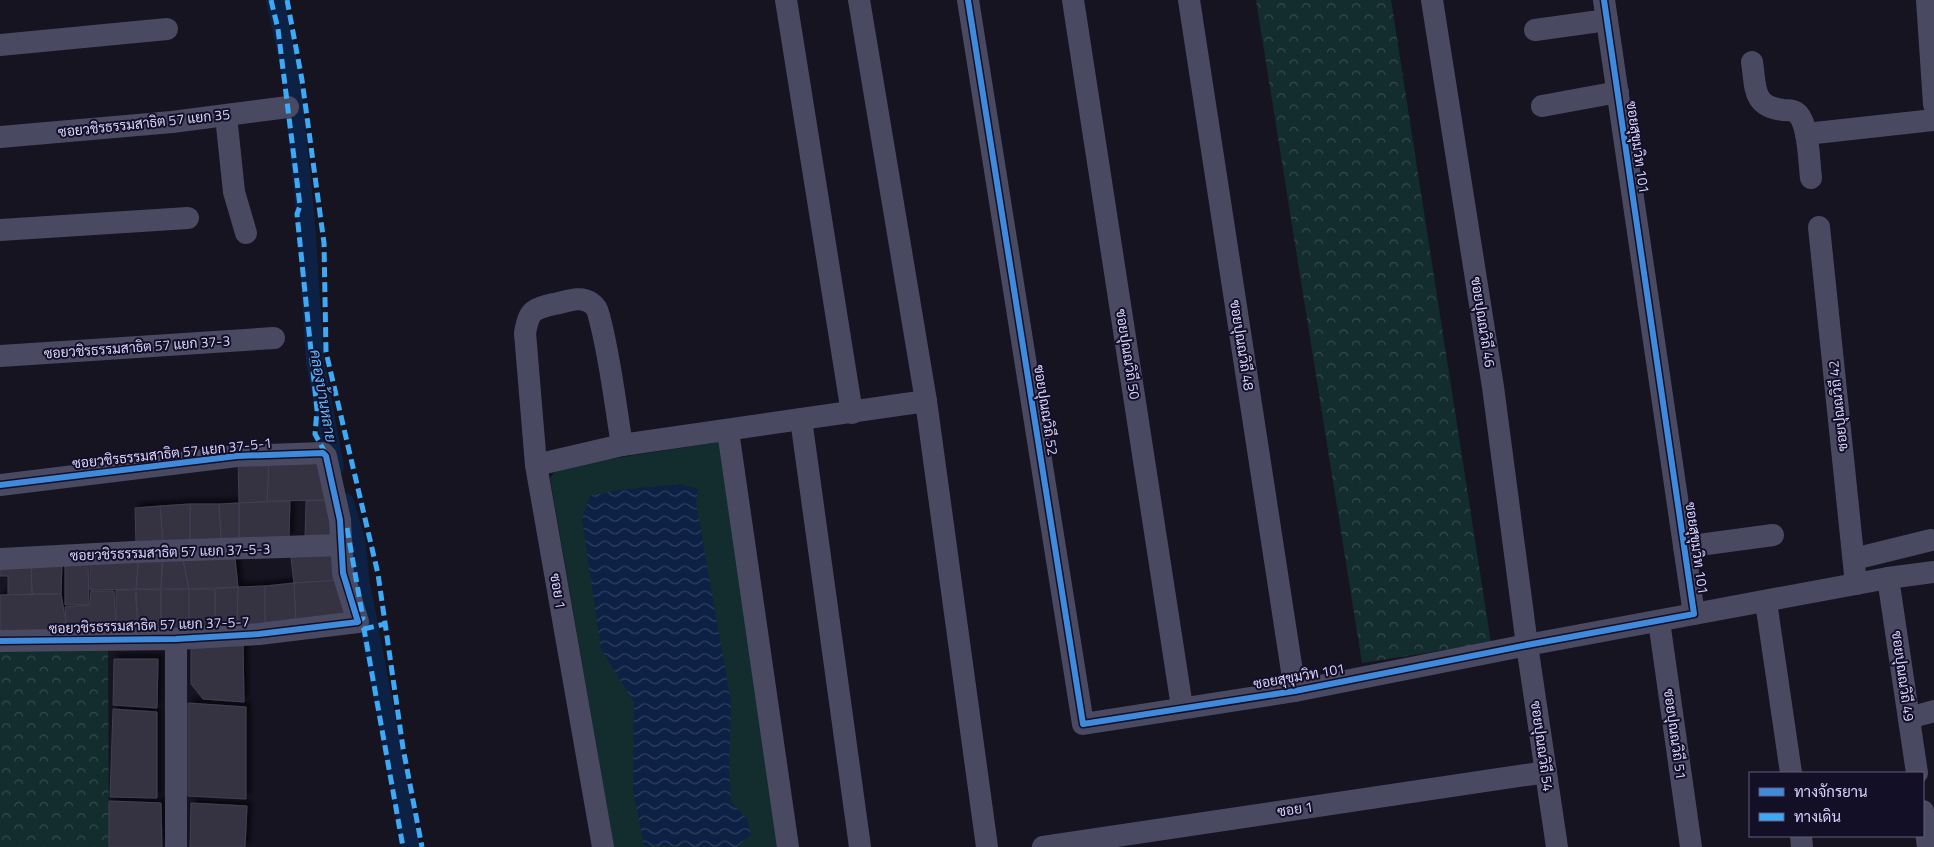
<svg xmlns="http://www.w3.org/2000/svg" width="1934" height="847" font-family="'Titillium Web',Sarabun,sans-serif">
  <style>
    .green { fill: #132c2d }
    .forest { fill: url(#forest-crowns) }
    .water { fill: url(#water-waves) }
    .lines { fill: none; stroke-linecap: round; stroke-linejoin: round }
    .canal { stroke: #0d2144; stroke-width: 18 }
    .building { fill: #343243; stroke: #433f54; filter: url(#shadow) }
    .minor { stroke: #4a4962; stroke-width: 22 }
    .quiet { stroke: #3fa9f5; stroke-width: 5; stroke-dasharray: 10 5; stroke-linecap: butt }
    .cycleway-casing { stroke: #130f26; stroke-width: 9 }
    .cycleway { stroke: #408adc; stroke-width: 6 }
    .labels { text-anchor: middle; stroke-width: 4; stroke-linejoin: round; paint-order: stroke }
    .street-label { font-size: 14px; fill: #d9d4ff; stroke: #130f26 }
    .water-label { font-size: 15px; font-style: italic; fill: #62b6ff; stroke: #130f26 }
  </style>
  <defs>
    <pattern id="forest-crowns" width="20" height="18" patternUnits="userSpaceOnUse" patternTransform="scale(1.25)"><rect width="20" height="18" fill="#132c2d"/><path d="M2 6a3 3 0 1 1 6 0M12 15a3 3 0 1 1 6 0" fill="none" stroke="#354a4c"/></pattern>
    <pattern id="water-waves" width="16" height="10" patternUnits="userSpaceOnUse" patternTransform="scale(1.25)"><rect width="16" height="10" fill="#0d2144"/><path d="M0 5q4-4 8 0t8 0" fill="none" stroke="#304060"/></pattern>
    <filter id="shadow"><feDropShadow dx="4.5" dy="-4.5" stdDeviation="2.5" flood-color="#0009"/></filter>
  </defs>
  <rect width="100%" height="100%" fill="#161421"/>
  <!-- green -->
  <polygon class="green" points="719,442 779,847 614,847 550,478 559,467"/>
  <!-- forest -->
  <g class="forest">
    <polygon points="1256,0 1391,0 1491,643 1362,663"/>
    <polygon points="108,647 109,847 0,847 0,650"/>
  </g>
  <!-- water -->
  <polygon class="water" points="679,484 698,489 696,503 731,702 729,771 731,802 747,819 751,835 736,847 644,846 633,791 634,702 601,649 582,519 590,496 619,490"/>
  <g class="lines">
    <!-- canal -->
    <g class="canal">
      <polyline points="275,0 291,74 306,221 315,361 335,467"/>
      <polyline points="345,502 357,544 360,578 411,847"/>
    </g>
  </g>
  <!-- building -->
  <g class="building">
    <polygon points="322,457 329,500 267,501 269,459"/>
    <polygon points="269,459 267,502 239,503 238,460"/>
    <polygon points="329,500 336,537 305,538 306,501"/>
    <polygon points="290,501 289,538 239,540 239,503"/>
    <polygon points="239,503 239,540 221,541 219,504"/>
    <polygon points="190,504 219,504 221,541 190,542"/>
    <polygon points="190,504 190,542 163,543 160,506"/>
    <polygon points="160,506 163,543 136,544 135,508"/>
    <polygon points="337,540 339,580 294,583 289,542"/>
    <polygon points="139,557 136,589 90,590 90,559"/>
    <polygon points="139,557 162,558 161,589 136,589"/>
    <polygon points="163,558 183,559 189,589 161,589"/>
    <polygon points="235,558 238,587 189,589 183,559"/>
    <polygon points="88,559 89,605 65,605 65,564"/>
    <polygon points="62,563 61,594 32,594 31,566"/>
    <polygon points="31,566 32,594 8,595 8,576 0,576 0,568"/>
    <polygon points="339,580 345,618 296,623 294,583"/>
    <polygon points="294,583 296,623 265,625 265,586"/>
    <polygon points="265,586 265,625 237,626 238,587"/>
    <polygon points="238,587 237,626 215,626 215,589"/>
    <polygon points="136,589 161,590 161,629 138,628"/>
    <polygon points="189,589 215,589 215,626 189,627"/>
    <polygon points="189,589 189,627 161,629 161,590"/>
    <polygon points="116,590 135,590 138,628 116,629"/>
    <polygon points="91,591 114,591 116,629 67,629 65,607 90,605"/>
    <polygon points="61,594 67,629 0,631 0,595"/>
    <polygon points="243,642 244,702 203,699 191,684 191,643"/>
    <polygon points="114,659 158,659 157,708 113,705"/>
    <polygon points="188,703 246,707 246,799 188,796"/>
    <polygon points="113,709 157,712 157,798 110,797"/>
    <polygon points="109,801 161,803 162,847 109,847"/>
    <polygon points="191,803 247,806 245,847 190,847"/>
  </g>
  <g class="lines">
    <!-- minor -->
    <g class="minor">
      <polyline points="786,0 852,413"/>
      <polyline points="859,0 926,401 987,847"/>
      <polyline points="968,0 1083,724 1295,691 1527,645 1694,614 1604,0"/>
      <polyline points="1073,0 1182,707"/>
      <polyline points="1189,0 1295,691"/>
      <polyline points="1432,0 1493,387 1527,645 1557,847"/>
      <polyline points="1927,0 1934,104"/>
      <polyline points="1535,30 1607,20"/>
      <polyline points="0,45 167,29"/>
      <path d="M1752,62c4,26 0,44 31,48 6,0 11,0 15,4 11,12 11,48 13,64"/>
      <polyline points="1542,106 1618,92"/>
      <polyline points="226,116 234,192 246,233"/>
      <polyline points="1806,134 1934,120"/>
      <polyline points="0,137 172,122 288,107"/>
      <polyline points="1819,227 1856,584"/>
      <polyline points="0,230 188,218"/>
      <polyline points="0,356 274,338"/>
      <polyline points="801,419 860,847"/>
      <polyline points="728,431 788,847"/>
      <polyline points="536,465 622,445 926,401"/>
      <polyline points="0,485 237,456 323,453 326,456 340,520 343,573 358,622 259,634 176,639 0,641"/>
      <polyline points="1684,547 1773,535"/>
      <polyline points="0,559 134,552 340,545"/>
      <polyline points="1854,559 1931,540"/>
      <polyline points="1888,578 1917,773"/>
      <polyline points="1766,602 1791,773"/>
      <polyline points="1694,614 1888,578 1934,572"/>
      <polyline points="1659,621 1691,847"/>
      <polyline points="176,639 176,847"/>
      <polyline points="1909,718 1934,711"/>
      <polyline points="1923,811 1928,847"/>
      <polyline points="1801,836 1802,847"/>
      <path d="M603,847l-67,-382 -11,-132c4,-23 8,-24 29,-29 12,-2 26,-9 37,-1 5,3 7,8 8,13 11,40 16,87 23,129"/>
      <polyline points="1043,847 1546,772"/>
    </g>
    <!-- quiet -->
    <g class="quiet">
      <polyline points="271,0 278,29 300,206 297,214 317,410 315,434 327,456"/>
      <polyline points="287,0 302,80 324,243 326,352 378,574 403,748 422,847"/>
      <polyline points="347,528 363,618 358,622 364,629 403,847"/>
      <polyline points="364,629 385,624"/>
    </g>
    <!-- cycleway casing -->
    <g class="cycleway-casing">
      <g id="cycleway">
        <polyline points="968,0 1083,724 1295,691 1527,645 1694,614 1604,0"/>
        <polyline points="0,485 237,456 323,453 326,456 340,520 343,573 358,622 259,634 176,639 0,641"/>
      </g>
    </g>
    <!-- cycleway -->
    <use href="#cycleway" class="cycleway"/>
  </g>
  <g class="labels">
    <!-- street labels -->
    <g class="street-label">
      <text transform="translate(144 123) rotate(-6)" y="5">ซอยวชิรธรรมสาธิต 57 แยก 35</text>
      <text transform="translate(1638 147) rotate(82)" y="5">ซอยสุขุมวิท 101</text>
      <text transform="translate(1483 322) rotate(81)" y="5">ซอยปุณณวิถี 46</text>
      <text transform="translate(1242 345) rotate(81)" y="5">ซอยปุณณวิถี 48</text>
      <text transform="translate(137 347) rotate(-4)" y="5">ซอยวชิรธรรมสาธิต 57 แยก 37-3</text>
      <text transform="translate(1128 354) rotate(81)" y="5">ซอยปุณณวิถี 50</text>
      <text transform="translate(1838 406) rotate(-96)" y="5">ซอยปุณณวิถี 42</text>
      <text transform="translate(1046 410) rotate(81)" y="5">ซอยปุณณวิถี 52</text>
      <text transform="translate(172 453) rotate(-6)" y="5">ซอยวชิรธรรมสาธิต 57 แยก 37-5-1</text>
      <text transform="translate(1697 548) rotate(82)" y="5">ซอยสุขุมวิท 101</text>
      <text transform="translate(170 552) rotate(-2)" y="5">ซอยวชิรธรรมสาธิต 57 แยก 37-5-3</text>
      <text transform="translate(558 591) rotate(80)" y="5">ซอย 1</text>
      <text transform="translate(149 625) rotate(-2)" y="5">ซอยวชิรธรรมสาธิต 57 แยก 37-5-7</text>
      <text transform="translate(1299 676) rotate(-10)" y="5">ซอยสุขุมวิท 101</text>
      <text transform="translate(1903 676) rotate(82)" y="5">ซอยปุณณวิถี 49</text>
      <text transform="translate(1675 734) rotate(82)" y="5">ซอยปุณณวิถี 51</text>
      <text transform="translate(1542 746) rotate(82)" y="5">ซอยปุณณวิถี 54</text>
      <text transform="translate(1295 809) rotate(-8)" y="5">ซอย 1</text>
    </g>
    <!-- water labels -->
    <g class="water-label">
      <text transform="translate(323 396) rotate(80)" y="5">คลองบ้านหลาย</text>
    </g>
  </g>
  <!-- legend -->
  <rect x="1749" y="772" width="175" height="65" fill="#130f26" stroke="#625e7d"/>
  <rect x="1759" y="788" width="25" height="8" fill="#408adc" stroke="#625e7d"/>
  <text x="1794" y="797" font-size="15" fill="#d9d4ff">ทางจักรยาน</text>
  <rect x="1759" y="813" width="25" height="8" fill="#3fa9f5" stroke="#625e7d"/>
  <text x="1794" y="822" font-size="15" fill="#d9d4ff">ทางเดิน</text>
</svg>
